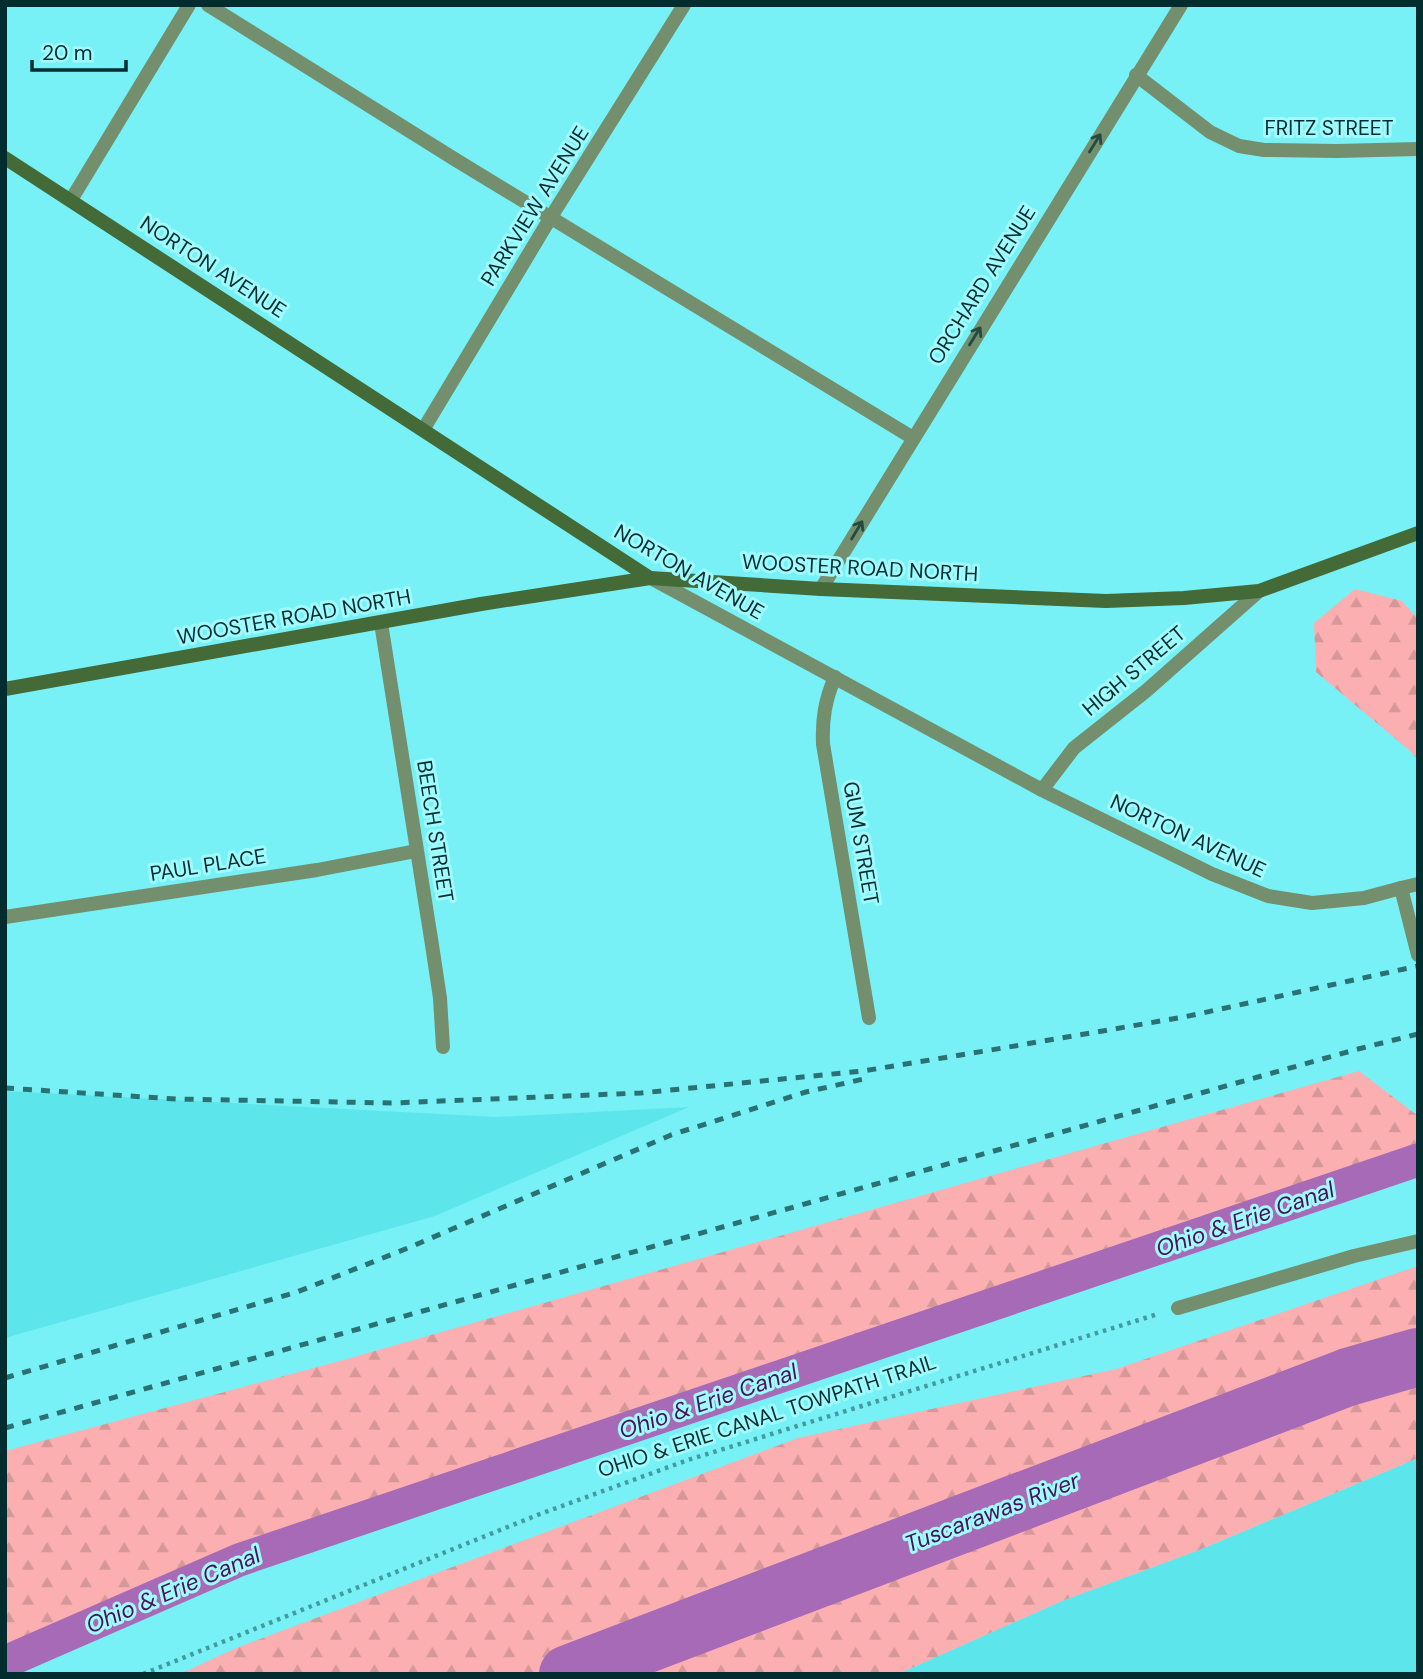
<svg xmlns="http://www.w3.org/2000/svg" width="1423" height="1679" font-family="'DM Sans',sans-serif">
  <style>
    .built { fill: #5ce6eb }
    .forest { fill: url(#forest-firs) }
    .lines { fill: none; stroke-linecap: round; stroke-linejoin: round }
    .canal { stroke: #a76ab7; stroke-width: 33 }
    .river { stroke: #a76ab7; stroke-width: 58 }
    .path { stroke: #449b9e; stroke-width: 4.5; stroke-dasharray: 3.5 5; stroke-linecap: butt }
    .service { stroke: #748f6d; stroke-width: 14 }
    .minor { stroke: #748f6d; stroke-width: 14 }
    .tertiary { stroke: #748f6d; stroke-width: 14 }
    .secondary { stroke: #436a37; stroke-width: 14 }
    .rail { stroke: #2b7174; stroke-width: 5; stroke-dasharray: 9 9; stroke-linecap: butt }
    .oneway { stroke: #244a41 }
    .labels { text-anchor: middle; stroke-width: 6; stroke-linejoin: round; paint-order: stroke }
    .street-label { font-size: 21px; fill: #022c2e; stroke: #9ffbfe }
    .water-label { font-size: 23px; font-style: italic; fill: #4b1159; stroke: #9ffbfe }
  </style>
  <defs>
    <pattern id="forest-firs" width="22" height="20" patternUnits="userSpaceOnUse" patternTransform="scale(1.75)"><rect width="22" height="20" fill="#fcafb0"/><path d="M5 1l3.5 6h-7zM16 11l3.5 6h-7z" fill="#d69798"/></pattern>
  </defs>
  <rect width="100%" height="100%" fill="#77f1f6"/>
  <!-- built -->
  <g class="built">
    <polygon points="5,1091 497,1117 689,1107 435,1216 5,1338"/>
    <polygon points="1418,1458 1418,1674 898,1674 1062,1601 1199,1550"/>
  </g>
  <!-- forest -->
  <g class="forest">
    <polygon points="1355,589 1402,601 1418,619 1418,760 1410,751 1316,672 1314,623"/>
    <polygon points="1359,1071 1418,1116 1418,1160 239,1560 5,1662 5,1451 347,1359"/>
    <polygon points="1418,1266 1418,1458 1199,1550 1062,1601 898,1674 180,1674 236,1648 798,1438 1116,1369"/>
  </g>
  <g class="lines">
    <!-- canal -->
    <polyline class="canal" points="5,1662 239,1560 1418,1160"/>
    <!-- river -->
    <polyline class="river" points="568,1674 1348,1377 1418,1357"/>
    <!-- path -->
    <polyline class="path" points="143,1674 540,1514 688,1460 1158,1314"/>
    <!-- service -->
    <g class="service">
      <polyline points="208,5 456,160 913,438"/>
      <polyline points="1178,1308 1354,1256 1418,1241"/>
    </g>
    <!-- minor -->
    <g class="minor">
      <polyline points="1136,75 1210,132 1239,146 1264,150 1337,151 1418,149"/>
      <polyline points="71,200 189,5"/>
      <polyline points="423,430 551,217 684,5"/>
      <polyline points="821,589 1181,5"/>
      <polyline points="381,623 432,945 440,998 443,1047"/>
      <path d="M835,677c-10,23 -13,42 -12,67l46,274"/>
      <polyline points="1042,790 1074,748 1146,691 1259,591"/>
      <polyline points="1401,888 1418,884"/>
      <polyline points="5,917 317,870 416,851"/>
    </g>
    <!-- tertiary -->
    <polyline class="tertiary" points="651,578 1042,790 1212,874 1268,896 1312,903 1364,898 1401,888 1418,955"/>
    <!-- secondary -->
    <g class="secondary">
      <polyline points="5,158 650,578"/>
      <polyline points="5,689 481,604 650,578 821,589 1106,601 1184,598 1259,591 1418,533"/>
    </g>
    <!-- rail -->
    <g class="rail">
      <polyline points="5,1088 176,1099 392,1103 641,1093 863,1071 991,1050 1184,1017 1418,966"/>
      <polyline points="5,1378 297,1292 408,1248 671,1135 806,1092 868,1078"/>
      <polyline points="5,1428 1358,1049 1418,1034"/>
    </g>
  </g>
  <!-- one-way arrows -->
  <defs><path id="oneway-shaft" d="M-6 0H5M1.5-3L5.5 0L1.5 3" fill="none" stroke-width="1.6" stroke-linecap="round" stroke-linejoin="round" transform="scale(1.75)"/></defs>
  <g class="oneway">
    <use href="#oneway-shaft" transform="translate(1095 143) rotate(-58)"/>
    <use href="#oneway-shaft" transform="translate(975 336) rotate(-58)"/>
    <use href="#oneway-shaft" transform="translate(857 530) rotate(-59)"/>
  </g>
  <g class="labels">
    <!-- street labels -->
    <g class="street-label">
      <text x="1329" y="135">FRITZ STREET</text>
      <text transform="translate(535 206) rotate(-58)" y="7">PARKVIEW AVENUE</text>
      <text transform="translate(213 267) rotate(33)" y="7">NORTON AVENUE</text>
      <text transform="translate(982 285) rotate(-58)" y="7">ORCHARD AVENUE</text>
      <text transform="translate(860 568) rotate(3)" y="7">WOOSTER ROAD NORTH</text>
      <text transform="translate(689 572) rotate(30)" y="7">NORTON AVENUE</text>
      <text transform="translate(294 617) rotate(-10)" y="7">WOOSTER ROAD NORTH</text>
      <text transform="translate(1134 671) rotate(-40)" y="7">HIGH STREET</text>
      <text transform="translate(435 831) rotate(81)" y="7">BEECH STREET</text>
      <text transform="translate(1188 836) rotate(25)" y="7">NORTON AVENUE</text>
      <text transform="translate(861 843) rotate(80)" y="7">GUM STREET</text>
      <text transform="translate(208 865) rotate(-9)" y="7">PAUL PLACE</text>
      <text transform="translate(767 1416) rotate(-18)" y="7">OHIO &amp; ERIE CANAL TOWPATH TRAIL</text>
    </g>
    <!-- water labels -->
    <g class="water-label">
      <text transform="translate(1245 1219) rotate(-19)" y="8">Ohio &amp; Erie Canal</text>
      <text transform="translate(708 1401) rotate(-19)" y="8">Ohio &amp; Erie Canal</text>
      <text transform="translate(992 1512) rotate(-21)" y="8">Tuscarawas River</text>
      <text transform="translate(173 1590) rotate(-23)" y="8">Ohio &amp; Erie Canal</text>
    </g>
  </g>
  <!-- border -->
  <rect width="1423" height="1679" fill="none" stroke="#022c2e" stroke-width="14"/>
  <!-- scale -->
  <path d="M32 60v10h94v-10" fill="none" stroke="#022c2e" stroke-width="3.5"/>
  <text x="42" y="60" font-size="21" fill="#022c2e" stroke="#9ffbfe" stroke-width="5" paint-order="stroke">20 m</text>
</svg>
